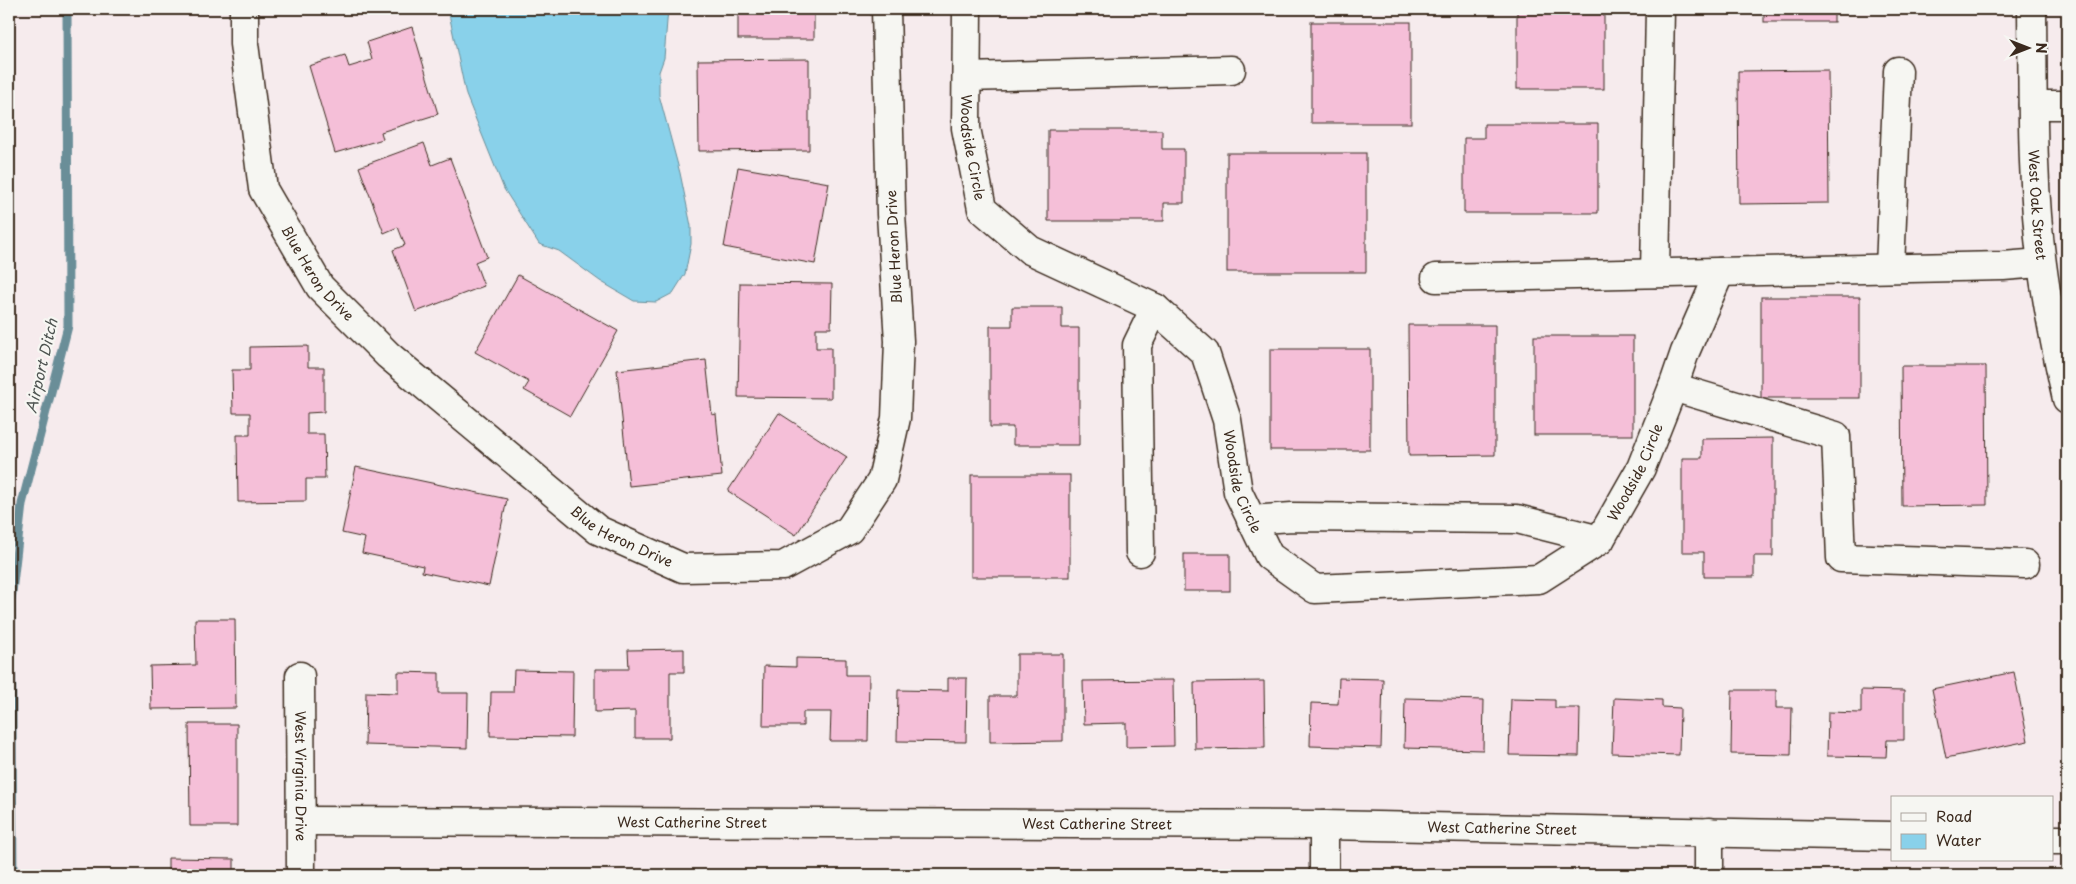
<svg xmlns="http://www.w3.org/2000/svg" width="2076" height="884" font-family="'Playpen Sans',sans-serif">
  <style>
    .water { fill: #89d1ea; stroke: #6a8e98 }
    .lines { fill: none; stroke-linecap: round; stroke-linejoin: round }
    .stream { stroke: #6a8e98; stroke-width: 9 }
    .building { fill: #f5bfd8; stroke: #3b2a1e }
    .minor-casing { stroke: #3b2a1e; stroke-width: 31 }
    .path { stroke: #3b2a1e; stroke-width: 3; stroke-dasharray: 5 4; stroke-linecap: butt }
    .minor { stroke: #f6f6f2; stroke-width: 28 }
    .labels { text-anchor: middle; stroke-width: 4.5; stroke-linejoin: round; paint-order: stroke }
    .street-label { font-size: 14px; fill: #3b2a1e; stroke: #f6f6f2 }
    .water-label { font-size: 15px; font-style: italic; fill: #4e5451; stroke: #f6f6f2 }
  </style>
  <rect width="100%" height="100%" fill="#f6ebed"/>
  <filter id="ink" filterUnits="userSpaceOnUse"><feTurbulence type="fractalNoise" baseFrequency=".02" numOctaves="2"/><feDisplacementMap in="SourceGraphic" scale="10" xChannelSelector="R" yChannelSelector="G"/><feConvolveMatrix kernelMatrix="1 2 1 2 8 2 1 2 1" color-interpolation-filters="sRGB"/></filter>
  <g filter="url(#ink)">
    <!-- water -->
    <polygon class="water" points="448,9 668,9 664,58 659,72 659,95 680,173 691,226 691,244 685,274 673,293 656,302 634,301 600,281 559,251 539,244 504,189 466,95"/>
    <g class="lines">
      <!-- stream -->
      <polyline class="stream" points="13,875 11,601 22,504 68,326 67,9"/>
    </g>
    <!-- building -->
    <g class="building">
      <rect x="738" y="9" width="76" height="30"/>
      <rect x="1517" y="9" width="87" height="80"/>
      <rect x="1764" y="9" width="70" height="13"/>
      <rect x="1311" y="22" width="100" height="101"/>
      <polygon points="412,27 438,114 381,132 383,139 335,153 309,66 345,55 349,67 372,60 367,42"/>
      <polygon points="809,59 809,150 699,151 698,60"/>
      <polygon points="1828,70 1829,203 1739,204 1738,71"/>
      <polygon points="1484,124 1598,124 1598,213 1464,213 1464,138 1484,138"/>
      <polygon points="1048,130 1162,130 1162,149 1184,149 1184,203 1164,203 1164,221 1048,221"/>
      <polygon points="424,143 432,165 450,158 487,257 475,262 484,286 416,312 393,250 405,245 398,227 384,233 359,167"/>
      <rect x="1227" y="153" width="139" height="119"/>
      <polygon points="738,167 829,183 815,264 724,247"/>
      <polygon points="518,275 618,331 570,416 524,390 529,382 475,352"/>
      <polygon points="740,283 832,284 831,328 816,328 816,348 831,348 831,398 738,397"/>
      <rect x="1761" y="297" width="99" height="101"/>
      <polygon points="1012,307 1062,307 1062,328 1079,328 1079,445 1013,445 1013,427 990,427 990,326 1012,326"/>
      <polygon points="1408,325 1495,325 1495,455 1409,456"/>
      <rect x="1534" y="336" width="99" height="99"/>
      <polygon points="308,346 308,367 324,367 324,412 307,413 307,434 324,434 325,479 306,479 306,501 238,502 237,435 250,435 250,413 233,413 232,370 250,370 250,347"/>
      <rect x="1270" y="349" width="100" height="101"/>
      <polygon points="706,360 712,415 716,414 722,476 629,486 617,370"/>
      <polygon points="1901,366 1986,366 1987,505 1902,506"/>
      <polygon points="779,413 847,457 796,535 728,491"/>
      <polygon points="1773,438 1773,556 1754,556 1754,577 1704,577 1704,552 1682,552 1682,458 1702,458 1702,439"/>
      <polygon points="356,467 507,499 489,586 422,572 423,566 362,553 365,538 342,533"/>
      <rect x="971" y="475" width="99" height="102"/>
      <rect x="1184" y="554" width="46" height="37"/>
      <polygon points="195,619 235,619 236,708 151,709 150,666 196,665"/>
      <polygon points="684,649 684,672 670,672 670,738 635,738 635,711 595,712 595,669 629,669 628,650"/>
      <polygon points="1017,654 1063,654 1063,741 990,742 990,696 1017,696"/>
      <polygon points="796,658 846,659 846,675 869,675 868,741 830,741 831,712 803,712 803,726 763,726 764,666 796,667"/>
      <polygon points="514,670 573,671 572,737 490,736 491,692 513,692"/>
      <polygon points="398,672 439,673 439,693 468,693 467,748 365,745 366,692 398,693"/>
      <polygon points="2014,672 2028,741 1946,758 1932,689"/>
      <polygon points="948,678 967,678 966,742 897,741 898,690 948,691"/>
      <polygon points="1339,678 1383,679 1381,748 1310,746 1311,703 1338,704"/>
      <polygon points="1173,680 1174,746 1126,747 1126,723 1084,724 1083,681"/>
      <polygon points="1264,681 1265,748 1195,749 1194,682"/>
      <polygon points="1732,690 1776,690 1776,708 1792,708 1791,755 1731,754"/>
      <polygon points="1861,690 1904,691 1904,740 1887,740 1886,757 1827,756 1828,712 1861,713"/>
      <polygon points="1405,698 1484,700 1483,750 1404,748"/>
      <polygon points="1614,698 1662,700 1662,707 1680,708 1679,755 1612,753"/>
      <polygon points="1511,699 1555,700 1555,708 1580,708 1579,756 1509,755"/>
      <polygon points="189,724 237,724 237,826 190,826"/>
      <polygon points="168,858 234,859 234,875 168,875"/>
    </g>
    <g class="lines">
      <!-- minor casing -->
      <g class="minor-casing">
        <g id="minor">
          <path id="s1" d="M244,9v35l19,145 57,98 68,68 210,175 85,38 100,-2 66,-36 33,-50 14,-62 3,-77 -8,-127 -5,-205"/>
          <path id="s2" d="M967,9l-1,119 16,81 48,41 125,58 50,45 22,67 11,72 31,64 46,33 224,-10 61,-39 41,-72 32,-81 163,49 5,122 184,6"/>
          <path id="s3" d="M2032,9c1,85 -1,171 10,255 6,46 15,90 25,135"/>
          <polyline points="967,77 1231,70"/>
          <polyline points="2033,105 2067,105"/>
          <polyline points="1890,268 1898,71"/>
          <polyline points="1655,273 1660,9"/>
          <polyline points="1436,278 2003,266 2041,263"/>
          <polyline points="1673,387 1685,352 1720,272"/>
          <polyline points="1251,520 1292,517 1517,519 1600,540"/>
          <polyline points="1140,552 1137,345 1155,308"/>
          <path id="s4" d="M300,676l1,199"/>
          <path id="s5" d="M301,821l1023,4 568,11"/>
          <polyline points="1324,825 1324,875"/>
          <polyline points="1709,832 1709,875"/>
          <polyline points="2052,840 2067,840"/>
        </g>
      </g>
      <!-- path -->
      <polyline class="path" points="9,311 9,315"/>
      <!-- minor -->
      <use href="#minor" class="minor"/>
    </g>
  </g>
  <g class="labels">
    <!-- street labels -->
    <g class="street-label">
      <text dy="5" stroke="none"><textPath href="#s2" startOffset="139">Woodside Circle</textPath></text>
      <text dy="5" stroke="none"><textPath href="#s3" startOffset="196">West Oak Street</textPath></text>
      <text transform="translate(894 247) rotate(-93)" y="5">Blue Heron Drive</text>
      <text dy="5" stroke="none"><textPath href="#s1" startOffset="282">Blue Heron Drive</textPath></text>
      <text dy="5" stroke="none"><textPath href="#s2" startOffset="1114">Woodside Circle</textPath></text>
      <text dy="5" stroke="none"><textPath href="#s2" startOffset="604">Woodside Circle</textPath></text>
      <text dy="5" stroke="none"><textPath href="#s1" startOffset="688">Blue Heron Drive</textPath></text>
      <text dy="5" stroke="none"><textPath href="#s4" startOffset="100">West Virginia Drive</textPath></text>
      <text dy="5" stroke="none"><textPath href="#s5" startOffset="391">West Catherine Street</textPath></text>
      <text dy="5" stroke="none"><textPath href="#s5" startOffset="796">West Catherine Street</textPath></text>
      <text dy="5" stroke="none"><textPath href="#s5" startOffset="1201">West Catherine Street</textPath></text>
    </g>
    <!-- water labels -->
    <g class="water-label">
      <text transform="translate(42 366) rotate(-77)" y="5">Airport Ditch</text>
    </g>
  </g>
  <!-- margin -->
  <rect width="2076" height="884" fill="none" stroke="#f6f6f2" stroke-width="30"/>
  <rect x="15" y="15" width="2046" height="854" fill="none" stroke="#3b2a1e" stroke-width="2" filter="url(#ink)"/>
  <!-- legend -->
  <rect x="1891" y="796" width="162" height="65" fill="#f6f6f2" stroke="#aba49d"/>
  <rect x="1901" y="813" width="25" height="8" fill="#f6f6f2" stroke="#aba49d"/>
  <text x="1936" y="822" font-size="15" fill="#3b2a1e">Road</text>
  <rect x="1901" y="834" width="25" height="15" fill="#89d1ea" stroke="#aba49d"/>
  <text x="1936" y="846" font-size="15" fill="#3b2a1e">Water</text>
  <!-- north arrow -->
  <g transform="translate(2028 48) rotate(90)" stroke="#f6f6f2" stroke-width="4" paint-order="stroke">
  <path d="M0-4L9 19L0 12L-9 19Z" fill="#3b2a1e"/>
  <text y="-8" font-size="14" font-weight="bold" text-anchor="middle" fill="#3b2a1e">N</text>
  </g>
</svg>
